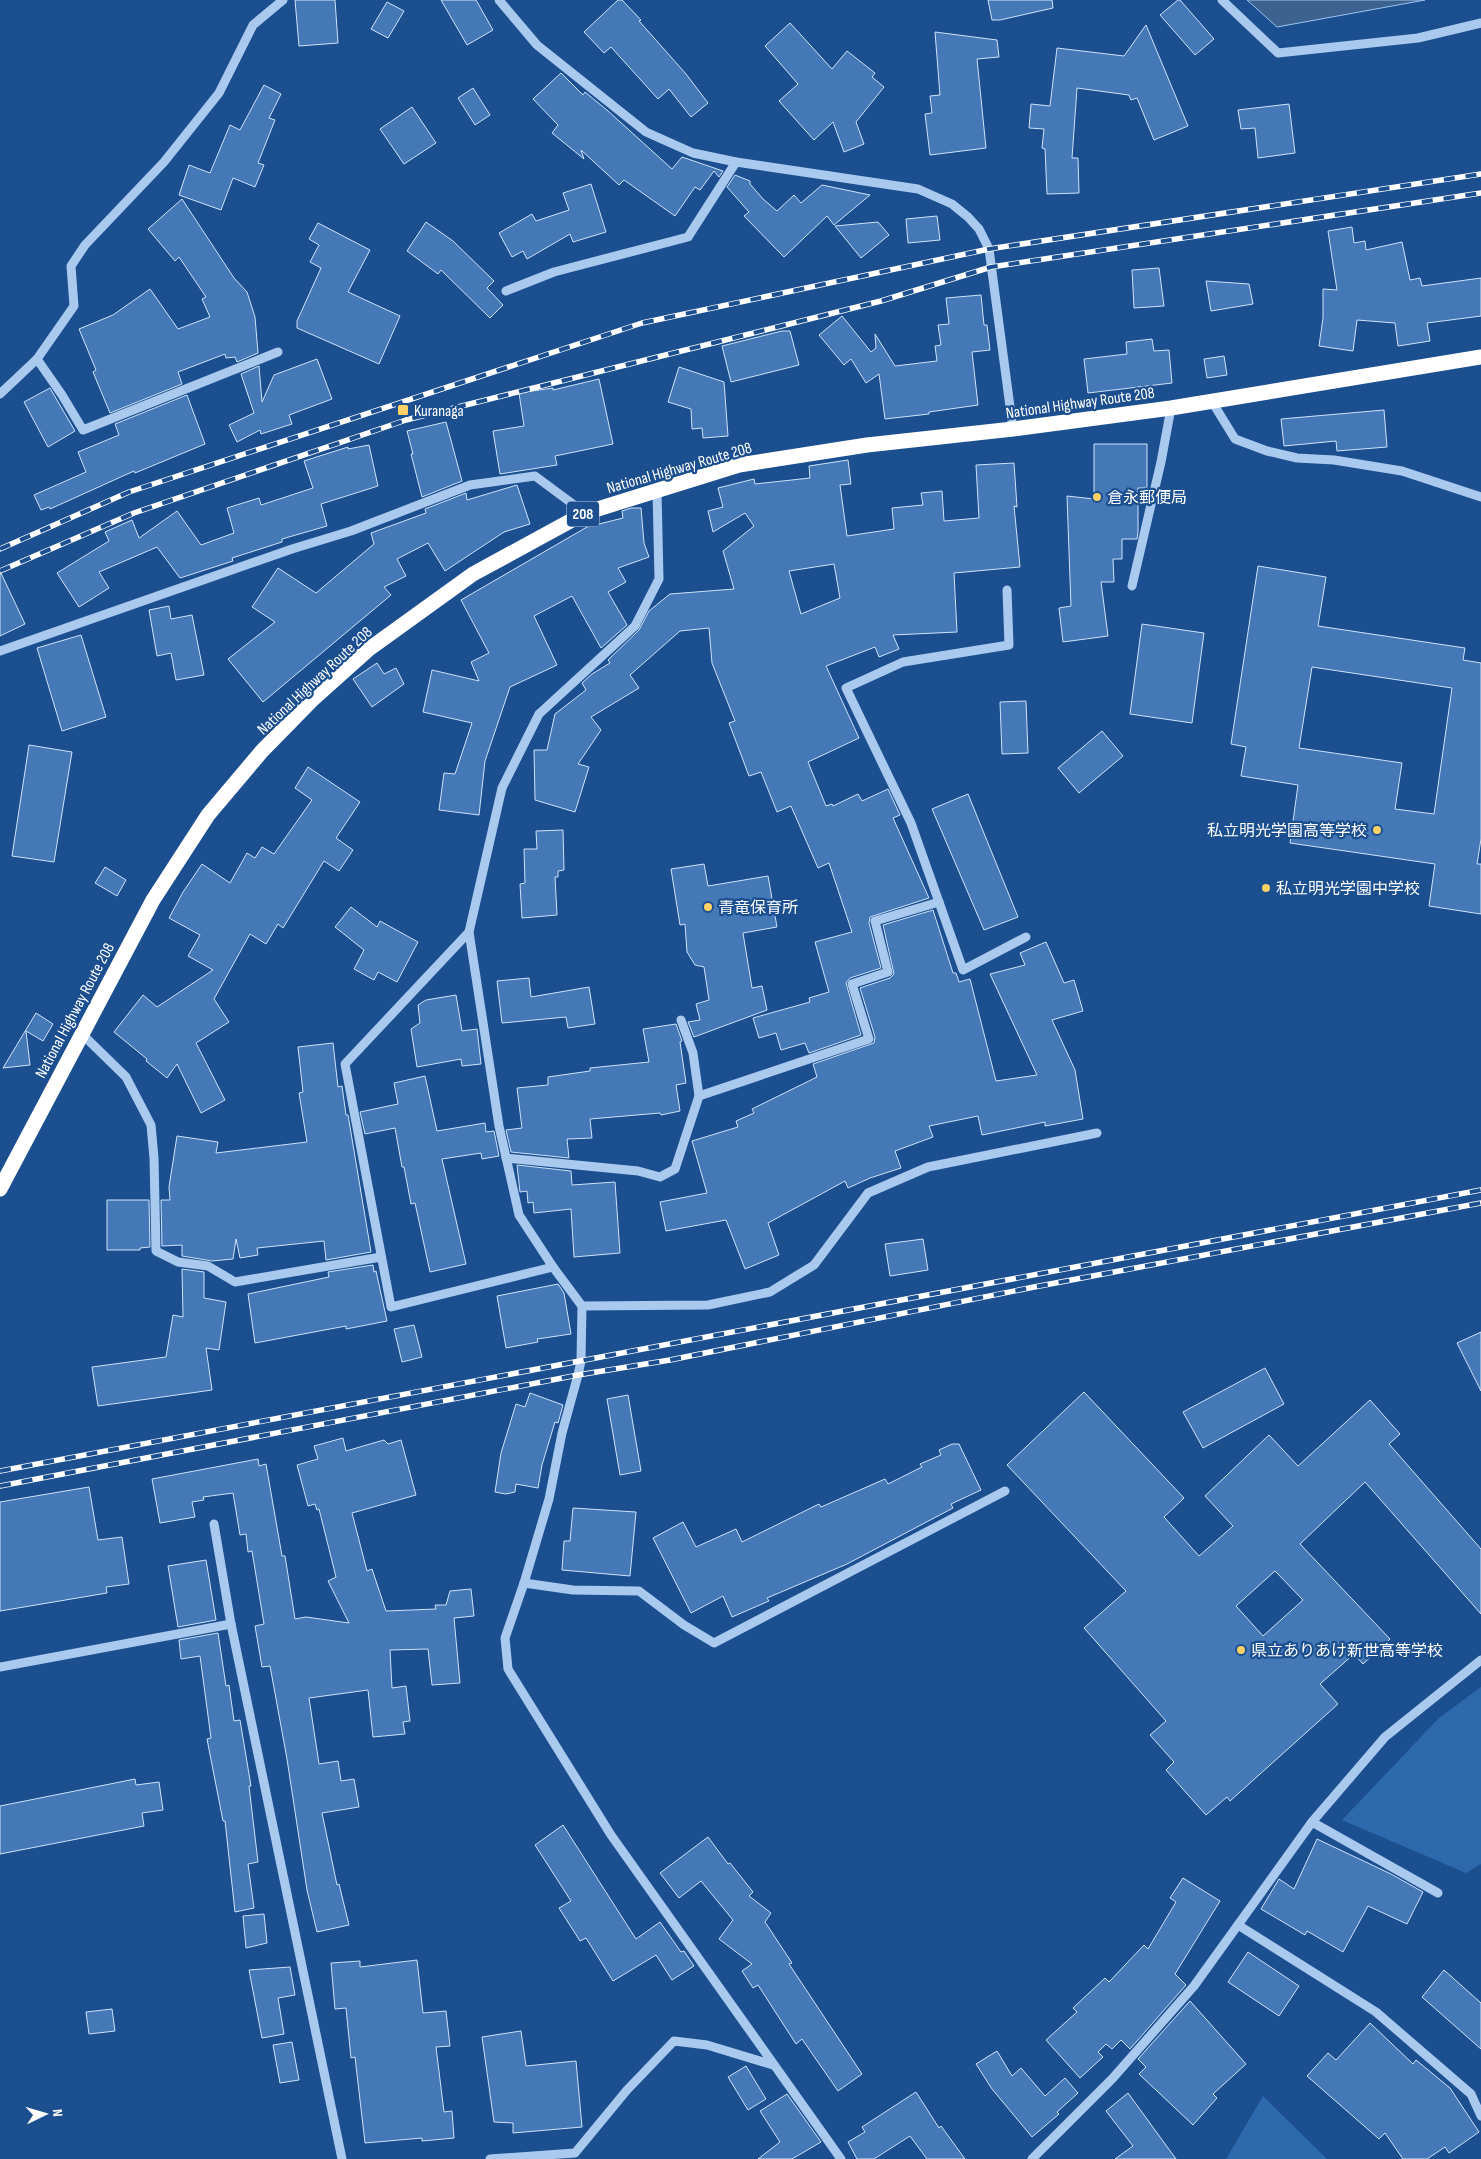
<svg xmlns="http://www.w3.org/2000/svg" width="1481" height="2159" font-family="'Sofia Sans Condensed','Noto Sans JP',sans-serif">
  <style>
    .green { fill: #2e69ad }
    .water { fill: #3c6290; stroke: #9cc4f0 }
    .building { fill: #4478b7; stroke: #cfe3fa; fill-rule: evenodd }
    .lines { fill: none; stroke-linecap: round; stroke-linejoin: round }
    .minor { stroke: #a9c9ee; stroke-width: 9 }
    .highway { stroke: #fff; stroke-width: 15 }
    .rail-casing { stroke: #fff; stroke-width: 5.5 }
    .rail { stroke: #1b4f8f; stroke-width: 4; stroke-dasharray: 11; stroke-linecap: butt }
    .poi-dot { fill: #ffd166; stroke: #1b4f8f; stroke-width: 2 }
    .labels { text-anchor: middle; stroke-width: 4.5; stroke-linejoin: round; paint-order: stroke }
    .shield { fill: #1b4f8f; stroke: #bbcadd; stroke-width: 1 }
    .shield-label { font-size: 15px; font-weight: bold; fill: #fff }
    .street-label { font-size: 16px; fill: #fff; stroke: #1b4f8f }
    .poi-label { font-size: 16px; fill: #fff; stroke: #1b4f8f; text-anchor: start }
  </style>
  <rect width="100%" height="100%" fill="#1b4f8f"/>
  <!-- green -->
  <g class="green">
    <polygon points="1481,1687 1481,1864 1466,1873 1342,1820 1439,1718"/>
    <polygon points="1263,2096 1327,2159 1226,2159"/>
  </g>
  <!-- water -->
  <polygon class="water" points="1247,0 1425,0 1277,27"/>
  <!-- building -->
  <g class="building">
    <polygon points="295,0 335,0 338,43 299,46"/>
    <polygon points="441,0 476,0 493,30 467,45"/>
    <polygon points="618,0 622,0 641,20 639,21 686,74 708,103 691,117 669,89 658,99 611,47 604,53 584,32"/>
    <polygon points="988,0 1052,0 1053,8 1000,20 992,20"/>
    <polygon points="1178,0 1180,0 1214,39 1195,55 1160,15"/>
    <polygon points="387,2 404,11 388,38 371,29"/>
    <polygon points="790,23 832,69 847,51 875,73 872,77 884,87 856,122 864,144 844,152 833,122 814,140 779,101 798,84 765,46"/>
    <polygon points="1146,25 1188,126 1154,140 1137,98 1131,100 1129,95 1077,88 1072,158 1078,158 1079,193 1047,194 1045,149 1042,148 1044,129 1029,128 1031,104 1050,106 1057,48 1124,56"/>
    <polygon points="935,32 997,40 999,57 977,59 986,148 930,155 925,114 932,113 930,96 940,95"/>
    <polygon points="561,73 583,95 585,92 608,111 672,169 682,157 723,171 719,177 714,171 700,190 695,187 675,216 624,180 619,185 581,150 584,159 552,133 558,125 533,99"/>
    <polygon points="264,85 281,94 269,118 275,120 258,163 264,165 255,187 233,178 221,210 179,195 189,165 210,173 230,125 240,130"/>
    <polygon points="473,88 490,115 475,125 458,98"/>
    <polygon points="1289,104 1295,153 1258,158 1255,128 1241,129 1238,110"/>
    <polygon points="412,107 436,143 404,164 380,129"/>
    <polygon points="735,175 750,181 750,184 763,199 777,211 794,195 801,203 822,185 870,195 834,225 827,216 784,257 744,216 749,212 727,187"/>
    <polygon points="591,184 606,232 573,242 570,234 527,259 523,251 512,257 499,233 532,214 536,221 569,210 563,193"/>
    <polygon points="182,199 234,278 247,292 255,317 258,353 237,362 235,357 226,358 225,354 178,372 182,384 110,413 93,372 96,370 79,329 113,315 150,289 178,329 210,317 202,299 206,297 179,257 175,261 148,229"/>
    <polygon points="937,216 940,240 908,243 906,219"/>
    <polygon points="426,222 453,241 494,281 487,288 503,305 490,318 441,270 438,274 407,251"/>
    <polygon points="878,222 889,235 861,258 835,226"/>
    <polygon points="318,223 370,250 348,292 400,316 379,364 297,328 297,321 321,268 310,262 319,245 309,239"/>
    <polygon points="1352,227 1354,243 1365,241 1366,250 1402,242 1410,280 1420,278 1422,286 1481,278 1481,316 1427,323 1430,341 1398,346 1395,323 1357,320 1353,351 1319,346 1323,318 1323,289 1337,290 1328,231"/>
    <polygon points="1159,268 1164,306 1134,308 1132,270"/>
    <polygon points="1206,281 1249,284 1253,304 1211,311"/>
    <polygon points="981,295 984,325 987,325 990,350 972,352 978,405 929,412 929,414 885,419 879,374 866,383 851,359 844,365 819,335 842,316 871,352 876,348 875,334 895,366 937,361 935,346 941,345 938,325 949,324 946,298"/>
    <polygon points="782,331 790,331 799,365 731,382 722,346"/>
    <polygon points="1152,339 1154,351 1169,350 1172,383 1088,393 1084,359 1127,354 1126,342"/>
    <polygon points="1224,356 1227,375 1207,378 1204,359"/>
    <polygon points="317,359 332,399 289,415 292,424 261,434 260,430 237,442 229,425 254,413 241,374 259,366 262,402 274,375"/>
    <polygon points="679,367 724,382 728,436 703,438 702,428 692,429 691,409 668,402"/>
    <polygon points="599,379 613,444 555,456 557,465 500,474 493,431 524,426 519,393 553,388 553,390"/>
    <polygon points="50,388 75,431 48,447 24,402"/>
    <polygon points="187,395 205,444 135,473 134,471 50,509 49,507 41,510 34,495 86,472 78,452 119,435 115,424"/>
    <polygon points="1384,410 1387,447 1337,451 1336,441 1284,446 1281,419"/>
    <polygon points="446,422 462,481 422,497 411,454 413,454 407,431"/>
    <polygon points="1094,444 1147,444 1147,488 1138,488 1138,532 1137,539 1122,539 1122,559 1113,559 1114,582 1101,582 1108,636 1063,642 1059,608 1071,606 1067,496 1094,499"/>
    <polygon points="369,445 378,486 321,504 327,526 282,539 282,542 232,558 233,561 180,578 157,547 99,572 109,588 79,607 57,573 109,541 105,532 132,520 139,538 177,511 201,545 234,533 227,508 259,498 261,505 313,488 304,461 348,447 348,449"/>
    <path d="M848,460l3,24 -11,1 7,51 47,-7 -2,-21 31,-3 -2,-12 21,-2 2,30 35,-3 -3,-53 38,-2 3,44 -3,-1 6,61 -66,6 3,59 -64,3 6,14 -20,8 -4,-10 -49,19 33,72 -51,24 18,44 6,-2 1,2 25,-12 4,7 26,-12 12,26 -7,3 36,80 -59,19 -1,6 12,45 -31,10 -4,5 15,52 -52,18 -4,-10 -24,7 -5,-17 -17,5 -6,-20 57,-16 -1,-4 20,-6 -14,-50 37,-10 -23,-69 -11,5 -27,-62 -14,6 -16,-40 -12,4 -20,-53 6,-2 -23,-58 -3,-35 -29,3 -50,44 9,13 -48,29 10,13 -23,34 11,3 -14,45 -40,-12 -1,-50h13l8,-36 31,-24 -4,-7 10,-9 18,-11 -2,-3 31,-30 10,-19 21,-17 64,-5 -11,-38 31,-25 -9,-13 -32,19 -5,-21 15,-4 -5,-19 36,-9 1,5 55,-6 -1,-12zM834,564l6,34 -39,16 -12,-43z"/>
    <polygon points="517,485 530,524 504,532 445,571 428,543 397,559 406,576 384,587 391,595 263,702 228,659 275,622 252,607 278,568 316,593 374,544 371,533 426,513 425,509 466,493 467,500"/>
    <polygon points="631,508 641,508 644,543 649,557 618,568 626,582 608,592 627,625 601,648 572,596 534,616 557,665 510,687 485,761 479,815 439,810 444,773 455,774 472,723 423,712 432,670 479,681 471,662 489,653 461,600 587,527 623,518 622,511"/>
    <path d="M1258,566l68,11 -8,49 147,22 -2,12 18,3v176l-4,25h4v50l-52,-8 6,-42 -145,-21 8,-58 -57,-9 5,-29 -15,-3zM1312,667l140,21 -18,126 -39,-5 7,-46 -103,-15z"/>
    <polygon points="0,571 25,624 0,636"/>
    <polygon points="169,606 171,619 192,615 204,675 176,680 171,653 157,656 149,610"/>
    <polygon points="1142,624 1204,633 1192,723 1130,714"/>
    <polygon points="81,635 106,717 62,731 37,648"/>
    <polygon points="377,663 384,674 396,668 404,684 372,707 353,679"/>
    <polygon points="1026,701 1028,753 1002,754 1000,702"/>
    <polygon points="1102,731 1123,756 1079,793 1058,768"/>
    <polygon points="29,745 72,752 54,862 12,856"/>
    <polygon points="308,767 360,802 336,838 353,850 339,871 324,861 283,928 278,924 266,944 250,934 214,999 229,1022 196,1043 225,1100 201,1113 177,1064 167,1078 146,1061 147,1059 114,1032 143,995 157,1007 213,970 188,956 200,935 169,918 183,892 202,864 230,883 247,853 255,858 262,847 274,854 312,800 295,788"/>
    <polygon points="968,794 1018,917 984,930 932,809"/>
    <polygon points="563,830 564,870 558,871 558,877 555,877 557,915 522,918 520,884 525,883 524,849 537,849 536,831"/>
    <polygon points="704,864 708,886 768,876 777,927 743,933 752,988 762,986 767,1010 694,1037 688,1022 700,1020 696,1004 709,1000 704,967 695,965 687,952 685,924 680,925 671,869"/>
    <polygon points="105,867 126,880 117,896 95,883"/>
    <polygon points="351,907 377,927 380,921 418,942 397,982 378,972 374,980 354,969 364,950 335,927"/>
    <polygon points="933,910 953,973 956,973 959,982 970,979 996,1081 1037,1075 990,974 1025,965 1020,953 1046,942 1064,983 1074,980 1083,1011 1052,1020 1075,1070 1083,1119 1045,1126 1045,1122 982,1135 978,1116 929,1126 933,1137 895,1151 901,1168 870,1178 848,1188 845,1181 768,1223 779,1255 745,1269 726,1220 666,1231 660,1202 707,1193 692,1141 738,1127 736,1121 754,1113 752,1109 817,1077 813,1064 874,1043 875,1037 860,988 890,978 894,974 883,925"/>
    <polygon points="529,978 531,997 589,987 595,1024 568,1028 566,1017 502,1023 497,981"/>
    <polygon points="456,995 462,1031 477,1029 481,1064 462,1066 461,1059 417,1067 411,1029 420,1023 418,1005 426,1000"/>
    <polygon points="36,1013 53,1024 43,1041 26,1031 30,1065 3,1068"/>
    <polygon points="676,1024 682,1041 680,1042 686,1083 676,1085 680,1111 661,1115 660,1113 590,1119 592,1138 567,1139 569,1158 511,1152 506,1130 522,1128 517,1088 548,1085 548,1077 590,1071 590,1068 649,1062 643,1029"/>
    <polygon points="333,1043 338,1087 342,1086 346,1115 348,1115 371,1252 326,1260 324,1241 257,1248 258,1255 240,1258 236,1239 233,1259 212,1261 182,1256 182,1245 162,1246 161,1200 170,1200 169,1187 177,1136 218,1142 216,1153 307,1142 299,1093 303,1092 298,1047"/>
    <polygon points="425,1076 437,1131 485,1123 486,1132 494,1131 499,1156 482,1159 481,1153 442,1159 466,1264 430,1272 415,1203 411,1204 404,1167 402,1167 395,1128 365,1134 360,1112 398,1104 394,1083"/>
    <polygon points="517,1165 571,1171 572,1185 615,1182 620,1253 574,1257 571,1209 534,1213 533,1202 528,1203 527,1191 520,1192"/>
    <polygon points="107,1200 149,1200 150,1247 140,1248 140,1250 107,1250"/>
    <polygon points="923,1239 928,1270 890,1276 885,1244"/>
    <polygon points="373,1265 374,1272 376,1271 387,1321 346,1329 346,1326 255,1343 248,1294 329,1277 328,1272"/>
    <polygon points="182,1269 204,1272 204,1298 226,1302 219,1350 206,1348 212,1390 98,1406 92,1367 166,1357 173,1315 183,1317"/>
    <polygon points="558,1284 564,1293 571,1334 537,1339 538,1342 506,1348 497,1296"/>
    <polygon points="414,1325 422,1357 402,1362 394,1329"/>
    <polygon points="1481,1332 1481,1391 1457,1343"/>
    <polygon points="1265,1368 1284,1404 1203,1448 1183,1412"/>
    <path d="M1084,1392l100,106 -20,19 35,39 34,-30 -28,-30 64,-61 29,31 72,-66 30,34 -11,10 92,105v65l-116,-132 -65,62 90,95 -27,25 -9,-10 -34,30 18,20 -108,97 -3,-4 -21,18 -40,-45 8,-8 -24,-27 16,-14 -82,-93 42,-37 -119,-126zM1275,1571l28,29 -40,36 -27,-30z"/>
    <polygon points="530,1393 563,1405 558,1423 555,1422 542,1465 538,1488 516,1484 515,1492 506,1494 495,1492 501,1453 516,1404 525,1407"/>
    <polygon points="628,1395 641,1471 620,1475 607,1399"/>
    <polygon points="343,1438 346,1451 384,1440 388,1444 401,1440 416,1495 352,1513 367,1571 372,1569 386,1611 436,1609 435,1605 446,1605 450,1591 471,1589 474,1616 454,1618 460,1683 432,1685 428,1649 390,1650 392,1688 406,1686 410,1721 403,1722 405,1734 373,1737 368,1690 309,1698 319,1764 338,1761 341,1781 354,1779 359,1807 322,1813 337,1885 339,1884 349,1925 317,1932 307,1890 287,1759 270,1666 262,1667 255,1626 264,1624 252,1551 248,1552 246,1534 240,1535 233,1493 203,1497 204,1500 192,1502 195,1517 160,1523 152,1479 258,1459 259,1466 266,1464 282,1556 285,1556 295,1619 306,1617 349,1623 328,1581 336,1577 319,1509 317,1510 315,1504 308,1506 297,1465 318,1459 314,1446"/>
    <polygon points="952,1444 959,1444 981,1490 951,1504 953,1508 847,1564 767,1598 769,1601 732,1617 723,1596 691,1613 653,1538 683,1522 696,1547 736,1529 742,1542 819,1504 821,1507 885,1479 888,1484 922,1467 920,1464 941,1455 939,1450"/>
    <polygon points="89,1487 98,1540 122,1537 129,1584 106,1587 107,1593 0,1611 0,1502"/>
    <polygon points="573,1508 636,1512 630,1576 562,1570 564,1541 570,1541"/>
    <polygon points="206,1560 216,1620 178,1627 168,1566"/>
    <polygon points="218,1633 226,1686 229,1685 234,1721 240,1720 251,1786 249,1786 258,1862 248,1864 254,1908 235,1912 225,1821 223,1821 207,1739 211,1738 200,1656 181,1659 179,1640"/>
    <polygon points="135,1779 136,1785 159,1782 163,1810 142,1813 144,1826 0,1854 0,1806"/>
    <polygon points="563,1825 636,1939 660,1922 681,1952 684,1951 694,1966 672,1980 656,1955 613,1981 586,1938 580,1941 559,1908 571,1901 535,1845"/>
    <polygon points="708,1837 728,1864 730,1863 753,1892 749,1896 771,1913 765,1922 792,1963 789,1964 862,2074 838,2091 802,2039 796,2044 758,1985 753,1988 742,1971 752,1964 719,1939 733,1920 701,1881 679,1898 660,1873"/>
    <polygon points="1317,1839 1391,1874 1423,1892 1407,1924 1368,1906 1343,1952 1307,1931 1305,1935 1261,1909 1279,1879 1294,1889"/>
    <polygon points="1183,1878 1220,1901 1175,1974 1186,1985 1130,2049 1121,2040 1112,2049 1106,2044 1098,2052 1103,2057 1080,2078 1046,2040 1077,2012 1073,2008 1105,1978 1109,1982 1144,1945 1148,1949 1176,1902 1170,1898"/>
    <polygon points="264,1914 267,1943 246,1948 243,1916"/>
    <polygon points="1248,1952 1299,1986 1279,2016 1228,1982"/>
    <polygon points="417,1960 423,2013 446,2011 450,2046 436,2047 444,2112 452,2111 454,2138 422,2141 422,2138 365,2143 355,2057 351,2058 346,2008 335,2009 331,1963 360,1961 360,1967"/>
    <polygon points="290,1967 295,1995 278,1998 284,2034 262,2038 249,1970"/>
    <polygon points="1444,1970 1481,2003 1481,2049 1422,1997"/>
    <polygon points="1190,2001 1246,2064 1213,2094 1217,2098 1193,2125 1139,2074 1146,2067 1138,2059"/>
    <polygon points="112,2009 115,2031 89,2034 86,2012"/>
    <polygon points="1370,2023 1413,2064 1416,2060 1450,2088 1479,2132 1449,2153 1445,2147 1427,2159 1403,2159 1385,2133 1379,2139 1307,2076 1328,2053 1336,2060"/>
    <polygon points="521,2031 526,2066 576,2061 582,2127 513,2133 513,2123 494,2122 482,2037"/>
    <polygon points="292,2042 299,2080 280,2083 273,2045"/>
    <polygon points="997,2051 1012,2076 1021,2068 1045,2096 1065,2078 1078,2093 1057,2112 1059,2114 1032,2137 992,2089 976,2064"/>
    <polygon points="746,2066 766,2099 748,2110 728,2077"/>
    <polygon points="916,2092 939,2128 941,2126 965,2159 927,2159 910,2136 874,2159 857,2159 848,2142 865,2132 862,2127"/>
    <polygon points="1128,2093 1176,2159 1115,2159 1133,2146 1106,2111"/>
    <polygon points="787,2094 821,2142 792,2159 758,2159 780,2142 760,2111"/>
  </g>
  <g class="lines">
    <!-- minor -->
    <g class="minor">
      <polyline points="499,0 537,45 646,132 693,153 736,162 918,189 952,204 968,217 979,229 989,249 1013,429"/>
      <polyline points="1222,0 1278,53 1418,38 1481,23"/>
      <polyline points="506,291 554,272 688,237 736,162"/>
      <polyline points="37,359 62,395 83,430 278,352"/>
      <polyline points="0,394 37,359 74,306 71,266 85,245 164,162 219,93 253,25 283,0"/>
      <polyline points="1211,400 1235,439 1267,451 1297,458 1334,460 1402,471 1481,497"/>
      <polyline points="657,491 659,579 635,626 539,714 502,788 469,932 499,1126 519,1215 553,1267 582,1306 581,1361 578,1375 562,1433 549,1499 524,1583 505,1638 508,1669 611,1835 841,2159"/>
      <polyline points="1132,586 1161,462 1171,408"/>
      <polyline points="1007,590 1009,645 903,662 846,688 911,823 963,970 1026,937"/>
      <polyline points="0,651 292,549 351,531 470,485 535,476 585,513"/>
      <polyline points="469,932 345,1064 391,1307 553,1267"/>
      <polyline points="81,1033 126,1077 151,1125 154,1158 156,1251 178,1262 208,1266 235,1282 381,1257"/>
      <polyline points="699,1096 869,1039 852,984 888,972 875,921 939,902"/>
      <polyline points="506,1158 638,1171 660,1177 675,1169 699,1096 693,1053 681,1020"/>
      <polyline points="582,1306 708,1305 770,1292 814,1265 868,1193 928,1167 1097,1133"/>
      <polyline points="214,1524 231,1624 342,2159"/>
      <polyline points="524,1583 573,1590 639,1591 684,1625 714,1643 1005,1491"/>
      <polyline points="0,1667 231,1624"/>
      <polyline points="1312,1822 1438,1893"/>
      <polyline points="1238,1925 1376,2012 1471,2094 1481,2116"/>
      <polyline points="490,2159 575,2153 627,2090 674,2041 707,2045 773,2065"/>
      <polyline points="1032,2159 1112,2079 1194,1986 1312,1822 1385,1737 1481,1660"/>
    </g>
    <!-- highway -->
    <polyline class="highway" points="0,1189 153,900 208,815 262,751 312,700 369,649 473,574 585,513 739,465 867,445 1013,429 1171,408 1481,357"/>
    <!-- rail casing -->
    <g class="rail-casing">
      <g id="rail">
        <polyline points="0,549 129,492 642,323 989,249 1481,174"/>
        <polyline points="0,571 134,513 406,420 881,301 991,267 1481,193"/>
        <polyline points="0,1471 1481,1190"/>
        <polyline points="0,1486 578,1375 670,1360 1034,1287 1481,1203"/>
      </g>
    </g>
    <!-- rail -->
    <use href="#rail" class="rail"/>
  </g>
  <!-- markers -->
  <g class="poi-dot">
    <rect x="397" y="404" width="12" height="12" rx="2.5"/>
    <circle cx="1097" cy="497" r="5"/>
    <circle cx="1377" cy="830" r="5"/>
    <circle cx="1266" cy="888" r="5"/>
    <circle cx="708" cy="907" r="5"/>
    <circle cx="1241" cy="1650" r="5"/>
  </g>
  <g class="labels">
    <!-- shield labels -->
    <rect class="shield" x="567" y="501.5" width="32" height="25" rx="4"/>
    <g class="shield-label">
      <text x="583" y="519">208</text>
    </g>
    <!-- street labels -->
    <g class="street-label">
      <text transform="translate(1080 402) rotate(-8)" y="6">National Highway Route 208</text>
      <text transform="translate(679 467) rotate(-16)" y="6">National Highway Route 208</text>
      <text transform="translate(314 680) rotate(-43)" y="6">National Highway Route 208</text>
      <text transform="translate(74 1010) rotate(-62)" y="6">National Highway Route 208</text>
    </g>
    <!-- poi labels -->
    <g class="poi-label">
      <text x="414" y="416">Kuranaga</text>
      <text x="1107" y="503">倉永郵便局</text>
      <text x="1367" y="836" text-anchor="end">私立明光学園高等学校</text>
      <text x="1276" y="894">私立明光学園中学校</text>
      <text x="718" y="913">青竜保育所</text>
      <text x="1251" y="1656">県立ありあけ新世高等学校</text>
    </g>
  </g>
  <!-- north arrow -->
  <g transform="translate(45 2114) rotate(85)" stroke="#1b4f8f" stroke-width="4" paint-order="stroke">
  <path d="M0-4L9 19L0 12L-9 19Z" fill="#ffffff"/>
  <text y="-8" font-size="14" font-weight="bold" text-anchor="middle" fill="#ffffff">N</text>
  </g>
</svg>
